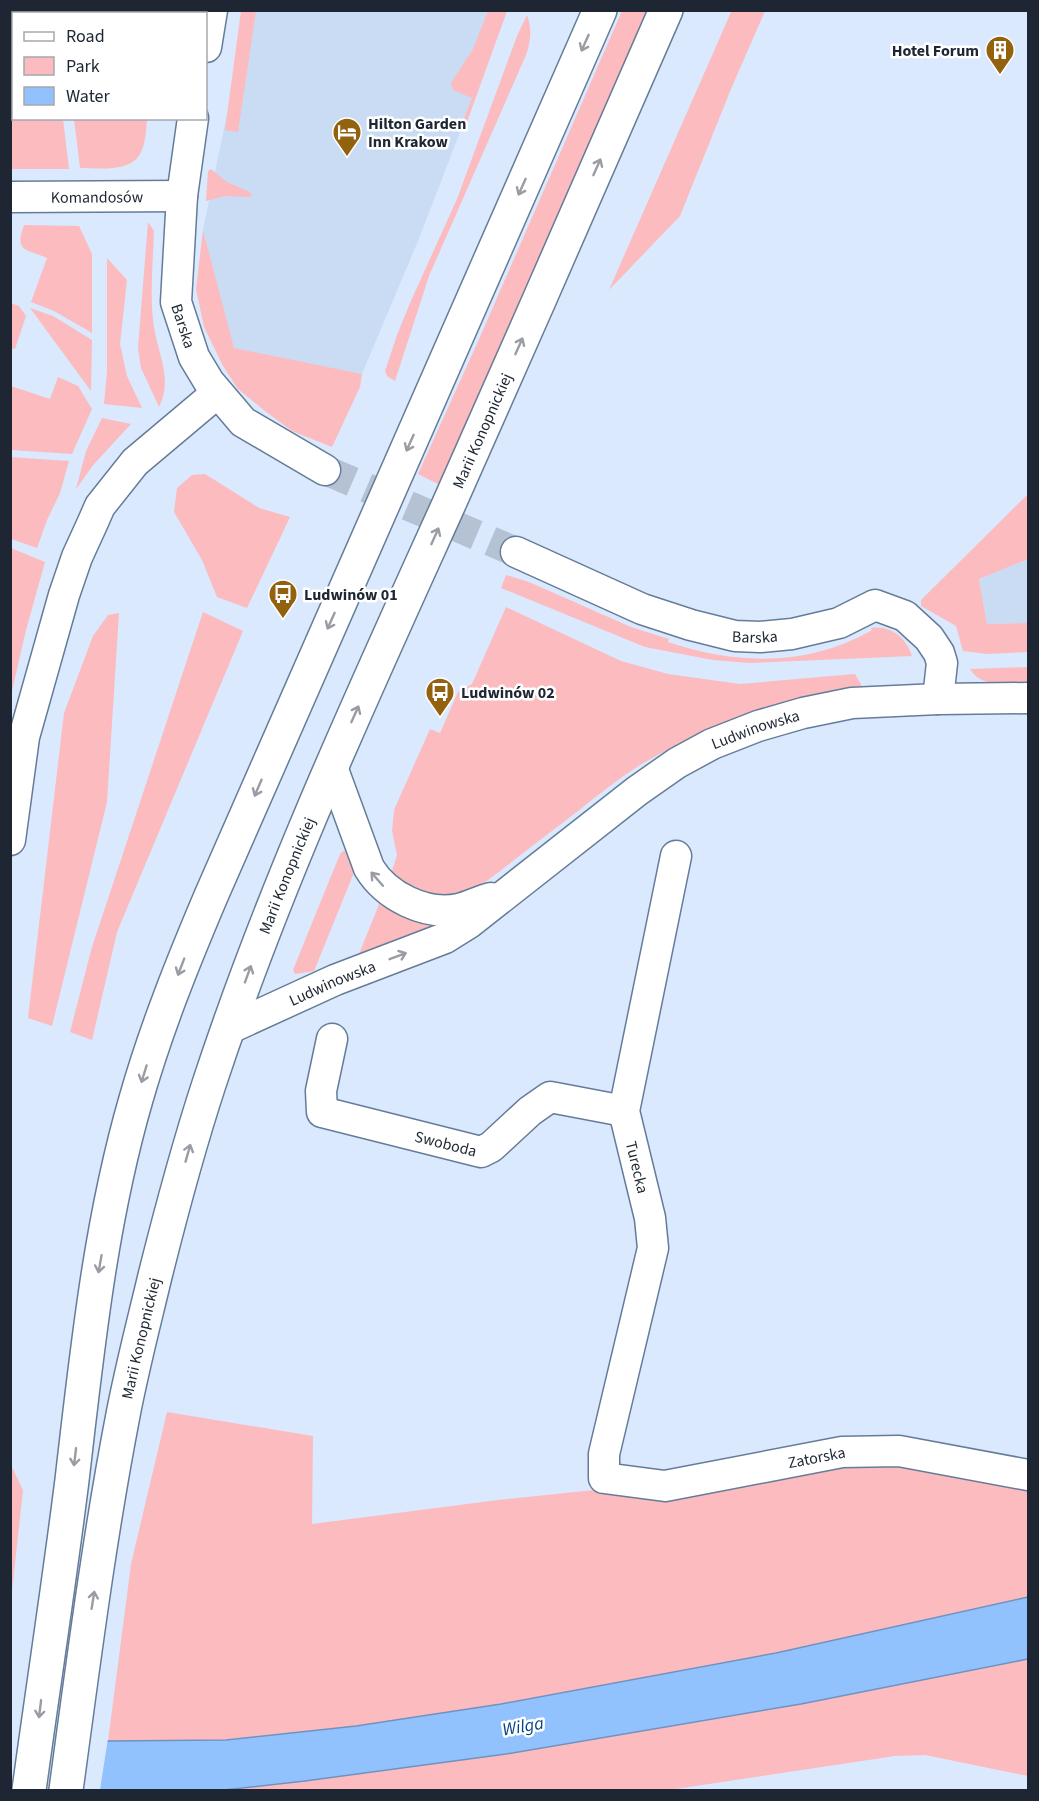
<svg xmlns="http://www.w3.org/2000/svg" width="1039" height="1801" font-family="'Source Sans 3',sans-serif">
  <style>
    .built { fill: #cadcf3 }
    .green { fill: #fcbbbf }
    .water { fill: #92c2fd; stroke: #6f93c0; stroke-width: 1.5 }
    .pier { fill: #dae9fd }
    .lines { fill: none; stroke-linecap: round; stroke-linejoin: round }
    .street-tunnel { stroke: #b4c2d4; stroke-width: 30; stroke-dasharray: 30 15; stroke-linecap: butt }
    .street-casing { stroke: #657c99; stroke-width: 33 }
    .primary-casing { stroke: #657c99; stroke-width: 36 }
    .street { stroke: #fff; stroke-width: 30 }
    .primary { stroke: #fff; stroke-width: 33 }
    .oneway { stroke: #999da3 }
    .labels { text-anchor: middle; stroke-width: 5; stroke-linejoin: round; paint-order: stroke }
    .poi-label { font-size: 16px; font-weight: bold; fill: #1d2632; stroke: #fff; text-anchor: start }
    .street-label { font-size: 16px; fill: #1d2632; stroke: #fff }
    .water-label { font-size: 18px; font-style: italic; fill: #054485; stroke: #fff }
  </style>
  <rect width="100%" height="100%" fill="#dae9fd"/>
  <!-- built -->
  <g class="built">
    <polygon points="244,11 507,11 418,241 362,374 233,349 203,230 233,85"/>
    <polygon points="1028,559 1028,623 987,624 979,579"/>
  </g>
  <!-- green -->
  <g class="green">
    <polygon points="732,10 765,11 731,89 680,216 609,290"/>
    <polygon points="64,11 162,10 162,11 161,14 61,13"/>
    <polygon points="241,11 256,11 238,132 225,130"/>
    <polygon points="488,11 507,11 467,122 463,121 472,98 453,90 451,83 473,49"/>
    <polygon points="622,11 648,11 440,485 418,474 476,346"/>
    <path d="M527,15c5,14 4,26 -1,40l-97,221 -34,105 -8,-5 -2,-5 12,-36 13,-32 47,-104 60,-163z"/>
    <polygon points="13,77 14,118 63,119 69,169 11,169 10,81"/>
    <path d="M74,119h73c-1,10 -1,23 -6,33 -9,21 -43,16 -61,16z"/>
    <polygon points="211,169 227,182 250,192 252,195 249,197 225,196 206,201 208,171"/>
    <path d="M148,222l6,9c-1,30 -4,60 -1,89 3,32 21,56 6,87l-18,-39 -3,-20z"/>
    <path d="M24,225l55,1 13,28v79l-38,-22 -23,-9 16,-44c-21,-9 -33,-6 -23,-33z"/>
    <polygon points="203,230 234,348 362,374 360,387 332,447 292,431 265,411 238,389 223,366 204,327 196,289"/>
    <polygon points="107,258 127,280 120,344 127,376 142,408 104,404 107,371"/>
    <polygon points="10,303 19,306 26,316 15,349 11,348"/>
    <polygon points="30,308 53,316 92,340 91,391"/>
    <polygon points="58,377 78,386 92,409 72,454 11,450 11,386 50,399"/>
    <polygon points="102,418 131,424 94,464 76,489 86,451"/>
    <polygon points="10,457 69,461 60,493 47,520 37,548 11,539"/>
    <polygon points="205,474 259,508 290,517 247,608 217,597 202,560 174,512 177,488 192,475"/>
    <polygon points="1026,496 1028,496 1028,559 979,579 987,624 1028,623 1028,652 987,654 963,651 956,626 921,606 921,600"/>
    <polygon points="11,548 45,562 26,630 11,695"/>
    <path d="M506,575l23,7 102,45 38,12 -1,3c68,23 140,25 204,-12l-1,-2c19,-3 36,10 41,28l-162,7 -37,-3 -68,-13 -144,-59z"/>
    <path d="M506,607l115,54 47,13 72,10 115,-10 7,12c-79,11 -154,39 -222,79 -22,14 -42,30 -62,46 -30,23 -60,46 -90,69 -15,9 -42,24 -60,19 -13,-4 -26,-15 -38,-22l7,-22 -5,-24 2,-21 36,-81 10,4 18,-41 14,-8z"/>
    <polygon points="203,612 243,631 117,932 92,1040 70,1032 92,947"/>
    <polygon points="119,613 107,802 52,1026 28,1018 64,713 93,636 108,615"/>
    <path d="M1028,667v16c-19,0 -46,6 -58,-14z"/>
    <polygon points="343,851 347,851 355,870 314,971 295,974 293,970 340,854"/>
    <path d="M380,902c17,13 35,20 57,23l-80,34z"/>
    <polygon points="167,1412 313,1436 312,1524 498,1500 594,1490 664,1495 848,1463 887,1465 1028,1484 1028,1597 776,1653 501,1704 356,1726 225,1740 108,1741 131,1564"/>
    <polygon points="11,1465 23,1490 11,1600 10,1600"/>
    <polygon points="1028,1659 1028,1776 925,1755 895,1756 669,1790 224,1790 506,1754 801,1704"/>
  </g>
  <!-- water -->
  <polygon class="water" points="1028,1597 1028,1659 801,1704 506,1754 305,1781 224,1790 11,1790 11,1748 108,1741 226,1740 356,1726 501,1704 776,1653"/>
  <!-- pier -->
  <polygon class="pier" points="108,1738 100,1790 10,1790 10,1745"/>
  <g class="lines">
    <!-- street-tunnel -->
    <polyline class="street-tunnel" points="325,470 516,552"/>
    <!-- street casing -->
    <g class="street-casing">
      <g id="street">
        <polyline points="206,47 212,10"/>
        <path id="s1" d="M193,118l-11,78 -6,106 18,55 15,25 34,40 82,48"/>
        <path id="s2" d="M10,197l172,-1"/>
        <path id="s3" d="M516,552l126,57 49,16 44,11 25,1 32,-3 47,-11 36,-18 30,11 24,22 10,15 3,10 -4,36"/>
        <path d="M332,767l37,101c17,28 56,48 90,41 11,-3 21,-8 32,-11"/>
        <polyline points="10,840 24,737 64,595 77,557 93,522 100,506 135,462 217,393"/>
        <path id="s4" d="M676,856l-52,255 26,107 3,30 -49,206v24l61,8 177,-34 57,-1 129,24"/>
        <path id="s5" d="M228,1029l107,-49 110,-42 24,-15 168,-132 40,-28 35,-19 46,-18 45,-13 49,-10 86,-4 90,-1"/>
        <path id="s6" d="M332,1039l-11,52 1,21 159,40 10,-5 39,-36 20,-14 74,14"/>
      </g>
    </g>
    <!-- primary casing -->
    <g class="primary-casing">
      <g id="primary">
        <path d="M29,1790c14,-103 30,-206 43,-310 15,-128 28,-257 64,-381 20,-70 47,-137 75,-203l389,-886"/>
        <path id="s7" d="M66,1790c17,-125 33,-251 57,-375 9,-47 21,-93 32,-139 16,-64 33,-128 54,-192 65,-198 153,-388 239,-578 74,-165 145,-330 218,-496"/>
      </g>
    </g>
    <!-- street -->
    <use href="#street" class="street"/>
    <!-- primary -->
    <use href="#primary" class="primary"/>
  </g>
  <!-- one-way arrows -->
  <defs><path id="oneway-shaft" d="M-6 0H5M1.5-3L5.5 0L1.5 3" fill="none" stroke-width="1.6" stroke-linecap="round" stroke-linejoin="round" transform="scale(1.5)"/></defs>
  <g class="oneway">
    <use href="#oneway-shaft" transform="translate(585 43) rotate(114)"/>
    <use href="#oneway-shaft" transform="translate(597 167) rotate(-66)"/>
    <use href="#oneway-shaft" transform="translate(522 187) rotate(114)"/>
    <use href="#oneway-shaft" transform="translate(519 346) rotate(-66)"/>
    <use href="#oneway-shaft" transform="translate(410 443) rotate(114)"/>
    <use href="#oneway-shaft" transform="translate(435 536) rotate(-66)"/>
    <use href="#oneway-shaft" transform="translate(331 621) rotate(114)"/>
    <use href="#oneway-shaft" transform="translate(355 714) rotate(-66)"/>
    <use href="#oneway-shaft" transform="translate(258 788) rotate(113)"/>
    <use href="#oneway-shaft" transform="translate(377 879) rotate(-131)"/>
    <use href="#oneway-shaft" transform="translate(398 956) rotate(-21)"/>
    <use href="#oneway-shaft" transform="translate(181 967) rotate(111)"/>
    <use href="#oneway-shaft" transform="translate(248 974) rotate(-70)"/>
    <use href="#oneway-shaft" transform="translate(144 1074) rotate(107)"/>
    <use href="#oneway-shaft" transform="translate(188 1153) rotate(-74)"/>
    <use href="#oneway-shaft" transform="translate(100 1264) rotate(100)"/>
    <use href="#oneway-shaft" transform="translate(75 1457) rotate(97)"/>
    <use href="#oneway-shaft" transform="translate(93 1600) rotate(-81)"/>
    <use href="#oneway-shaft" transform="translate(40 1709) rotate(97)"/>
  </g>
  <!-- icons -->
  <defs>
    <g id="building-pin" transform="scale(1.5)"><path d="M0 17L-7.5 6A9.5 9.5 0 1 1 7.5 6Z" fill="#92620f" stroke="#fff"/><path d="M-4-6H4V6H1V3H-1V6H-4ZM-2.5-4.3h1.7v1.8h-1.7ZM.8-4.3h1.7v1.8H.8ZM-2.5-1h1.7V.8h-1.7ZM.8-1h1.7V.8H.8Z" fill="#fff"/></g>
    <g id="hotel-pin" transform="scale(1.5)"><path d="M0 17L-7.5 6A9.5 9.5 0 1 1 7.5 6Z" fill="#92620f" stroke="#fff"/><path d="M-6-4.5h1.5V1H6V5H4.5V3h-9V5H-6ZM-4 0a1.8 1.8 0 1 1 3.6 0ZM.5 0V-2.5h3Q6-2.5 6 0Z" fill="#fff"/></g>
    <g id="bus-pin" transform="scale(1.5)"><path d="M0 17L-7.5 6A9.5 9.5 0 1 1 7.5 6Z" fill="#92620f" stroke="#fff"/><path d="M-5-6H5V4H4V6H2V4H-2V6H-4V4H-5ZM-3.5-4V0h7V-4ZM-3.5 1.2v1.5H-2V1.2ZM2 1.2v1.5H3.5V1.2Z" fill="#fff"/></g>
  </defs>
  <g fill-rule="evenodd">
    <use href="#building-pin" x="1000" y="50"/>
    <use href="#hotel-pin" x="347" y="132"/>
    <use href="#bus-pin" x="283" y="594"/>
    <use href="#bus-pin" x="440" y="692"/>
  </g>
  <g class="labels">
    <!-- poi labels -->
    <g class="poi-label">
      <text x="979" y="56" text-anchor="end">Hotel Forum</text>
      <text x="368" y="129">Hilton Garden<tspan x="368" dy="18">Inn Krakow</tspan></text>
      <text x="304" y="600">Ludwinów 01</text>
      <text x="461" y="698">Ludwinów 02</text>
    </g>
    <!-- street labels -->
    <g class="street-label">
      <text dy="6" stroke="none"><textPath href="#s2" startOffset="87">Komandosów</textPath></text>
      <text dy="6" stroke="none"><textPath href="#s1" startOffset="210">Barska</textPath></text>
      <text dy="6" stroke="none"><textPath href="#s7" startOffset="1430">Marii Konopnickiej</textPath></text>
      <text dy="6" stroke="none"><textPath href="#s3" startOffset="255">Barska</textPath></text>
      <text dy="6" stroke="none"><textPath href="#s5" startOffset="612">Ludwinowska</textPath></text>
      <text dy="6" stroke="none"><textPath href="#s7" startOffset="944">Marii Konopnickiej</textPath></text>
      <text dy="6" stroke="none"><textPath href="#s5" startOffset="114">Ludwinowska</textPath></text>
      <text dy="6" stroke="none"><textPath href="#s6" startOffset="202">Swoboda</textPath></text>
      <text dy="6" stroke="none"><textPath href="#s4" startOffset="318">Turecka</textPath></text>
      <text dy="6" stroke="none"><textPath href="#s7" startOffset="458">Marii Konopnickiej</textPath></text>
      <text dy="6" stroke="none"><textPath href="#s4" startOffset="852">Zatorska</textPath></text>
    </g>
    <!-- water labels -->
    <g class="water-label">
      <text transform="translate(523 1726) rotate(-10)" y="6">Wilga</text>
    </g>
  </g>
  <!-- border -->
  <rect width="1039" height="1801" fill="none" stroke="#1d2632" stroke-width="24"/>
  <!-- legend -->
  <rect x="12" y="12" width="195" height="108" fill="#ffffff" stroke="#a5a8ad" stroke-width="1.5"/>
  <rect x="24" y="32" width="30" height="9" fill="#ffffff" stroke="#a5a8ad" stroke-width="1.5"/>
  <text x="66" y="42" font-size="18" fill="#1d2632">Road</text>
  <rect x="24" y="57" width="30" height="18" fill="#fcbbbf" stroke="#a5a8ad" stroke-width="1.5"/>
  <text x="66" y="72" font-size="18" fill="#1d2632">Park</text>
  <rect x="24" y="87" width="30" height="18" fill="#92c2fd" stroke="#a5a8ad" stroke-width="1.5"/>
  <text x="66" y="102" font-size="18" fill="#1d2632">Water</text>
</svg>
